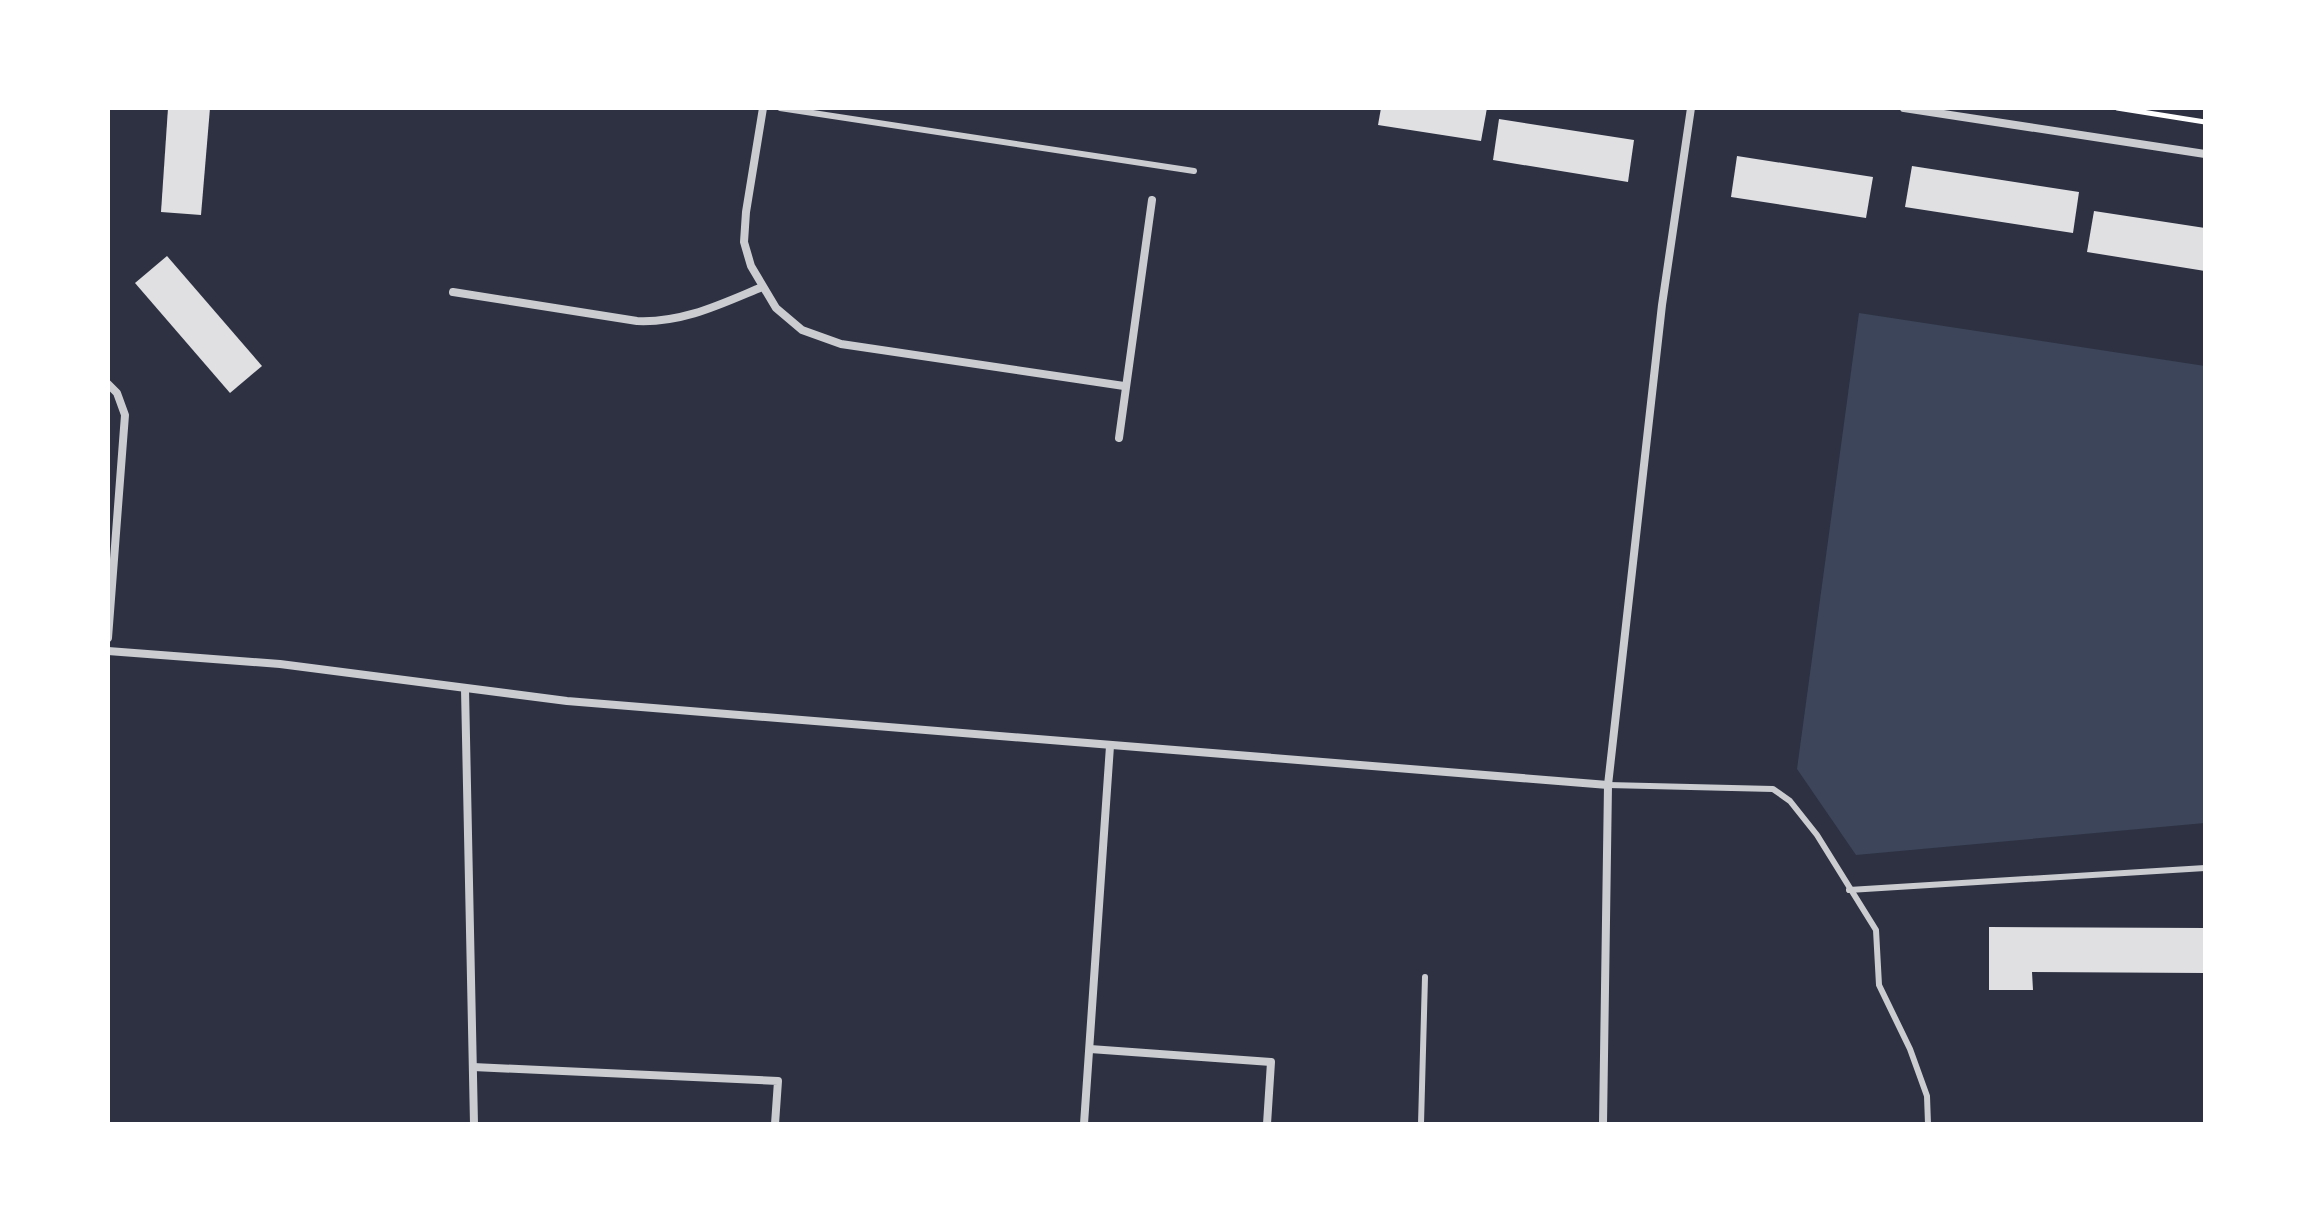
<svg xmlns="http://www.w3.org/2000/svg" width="2313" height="1232" font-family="'Work Sans',sans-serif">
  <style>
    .green { fill: #3c4559 }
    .building { fill: #e0e0e3 }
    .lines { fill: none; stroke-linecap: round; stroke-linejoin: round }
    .path { stroke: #fff; stroke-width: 5 }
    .service { stroke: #caccd0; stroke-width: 6 }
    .minor { stroke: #caccd0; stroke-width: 8 }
  </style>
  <rect width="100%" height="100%" fill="#2d3142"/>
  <!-- green -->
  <polygon class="green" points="1859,313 2205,366 2205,823 1856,855 1797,769"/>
  <!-- building -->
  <g class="building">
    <polygon points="168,108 210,108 201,215 161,212"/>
    <polygon points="1381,108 1487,108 1481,141 1378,125"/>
    <polygon points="1499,119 1634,140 1628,182 1493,160"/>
    <polygon points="1737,156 1873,177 1866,218 1731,197"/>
    <polygon points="1912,166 2079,192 2073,233 1905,207"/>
    <polygon points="2094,211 2205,228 2205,271 2087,252"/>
    <polygon points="167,256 262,366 230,393 135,283"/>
    <polygon points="1989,927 2205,928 2205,973 2032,972 2033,990 1989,990"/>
  </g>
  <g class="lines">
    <!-- path -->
    <polyline class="path" points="2117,108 2205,122"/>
    <!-- service -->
    <g class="service">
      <polyline points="780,108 1194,171"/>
      <polyline points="1608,785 1773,789 1790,801 1817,835 1876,930 1879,985 1910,1049 1927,1096 1928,1124"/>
      <polyline points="1849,890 2205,868"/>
      <polyline points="1421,1124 1425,977"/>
    </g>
    <!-- minor -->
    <g class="minor">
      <polyline points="763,108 746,212 744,242 751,266 776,308 802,330 841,344 1124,386"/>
      <polyline points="1904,108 2205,154"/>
      <path d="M453,292l184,29c46,2 84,-17 125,-34"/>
      <polyline points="108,384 117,393 125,415 108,638"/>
      <polyline points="1119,438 1152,200"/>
      <polyline points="108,651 280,664 567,701 1608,785"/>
      <polyline points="465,689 474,1124"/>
      <polyline points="1090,1049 1271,1062 1267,1124"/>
      <polyline points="473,1067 778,1081 775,1124"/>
      <polyline points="1084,1124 1110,746"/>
      <polyline points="1603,1124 1608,785 1662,305 1691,108"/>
    </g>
  </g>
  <!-- border -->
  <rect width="2313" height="1232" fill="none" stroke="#ffffff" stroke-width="220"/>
</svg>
